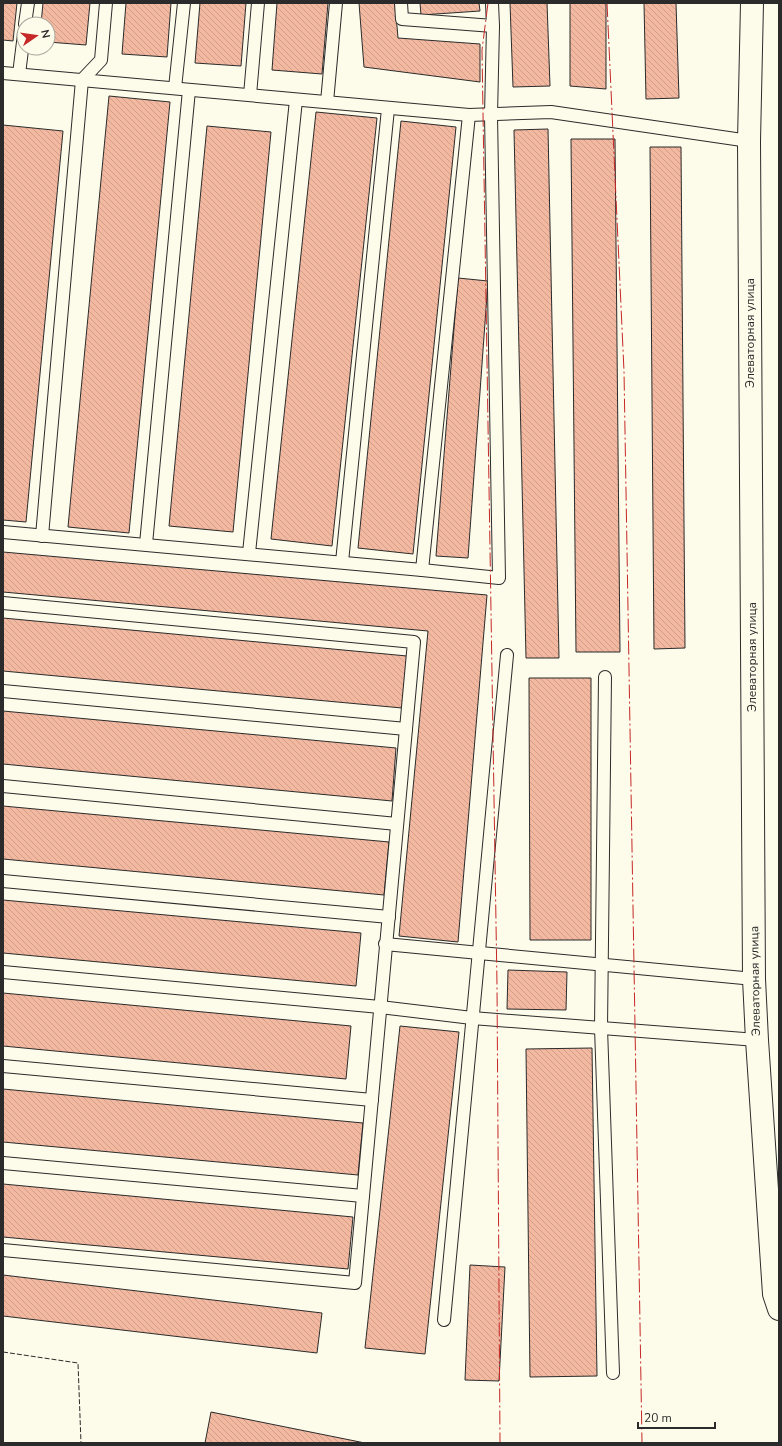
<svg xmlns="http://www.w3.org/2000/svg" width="782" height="1446" font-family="'Nunito Sans',sans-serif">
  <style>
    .building { fill: url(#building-back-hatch); stroke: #2b2b2b }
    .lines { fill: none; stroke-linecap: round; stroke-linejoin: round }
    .lane-casing { stroke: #2b2b2b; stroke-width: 14 }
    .street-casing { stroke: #2b2b2b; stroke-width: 24 }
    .lane { stroke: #fdfbea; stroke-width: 12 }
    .street { stroke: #fdfbea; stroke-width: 22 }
    .fence { stroke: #2b2b2b; stroke-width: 1; stroke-dasharray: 5 2; stroke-linecap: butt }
    .power { stroke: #c62828; stroke-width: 1; stroke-dasharray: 14 3 2 3; stroke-linecap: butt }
    .labels { text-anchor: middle; stroke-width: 3; stroke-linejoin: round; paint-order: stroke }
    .street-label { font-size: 12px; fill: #2b2b2b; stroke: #fdfbea }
  </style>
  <defs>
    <pattern id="building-back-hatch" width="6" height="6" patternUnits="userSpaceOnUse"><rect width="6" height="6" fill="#f2b8a0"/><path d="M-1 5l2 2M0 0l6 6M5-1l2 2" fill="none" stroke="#d09e8a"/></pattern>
  </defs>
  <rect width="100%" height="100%" fill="#fdfbea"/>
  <!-- building -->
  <g class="building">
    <polygon points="3,3 17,3 13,41 3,40"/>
    <polygon points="43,3 90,3 86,45 48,42 48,24 41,24"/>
    <polygon points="126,3 171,3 167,57 122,54"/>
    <polygon points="200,3 246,3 241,66 195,63"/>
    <polygon points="277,3 328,3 322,74 272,70"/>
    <polygon points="359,3 395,3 398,38 480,44 480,82 364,67"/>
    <polygon points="420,3 479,3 480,11 421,15"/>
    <polygon points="510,3 547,3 550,86 513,87"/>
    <polygon points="570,3 606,3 606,89 570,86"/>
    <polygon points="644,3 676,3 679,98 646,99"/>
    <polygon points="109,96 170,102 129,533 68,527"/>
    <polygon points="316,112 377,118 332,546 271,539"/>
    <polygon points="401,121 456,127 413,554 358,548"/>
    <polygon points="3,125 63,131 26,522 3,520"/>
    <polygon points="207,126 271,132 233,532 169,526"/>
    <polygon points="548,129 559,658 526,658 514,130"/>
    <polygon points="571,139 615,139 620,652 576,652"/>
    <polygon points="650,147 681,147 685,648 654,649"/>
    <polygon points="458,278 488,281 468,558 436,556"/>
    <polygon points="3,552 487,595 458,942 399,936 428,631 3,592"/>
    <polygon points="3,618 407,656 402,708 3,671"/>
    <polygon points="529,678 591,678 591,940 530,940"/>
    <polygon points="3,711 396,748 392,801 3,764"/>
    <polygon points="3,806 389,842 384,895 3,859"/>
    <polygon points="3,900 361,933 356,986 3,953"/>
    <polygon points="508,970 567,972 566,1010 507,1009"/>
    <polygon points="3,993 351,1026 346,1079 3,1046"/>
    <polygon points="400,1026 459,1032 425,1354 365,1348"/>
    <polygon points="592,1048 597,1376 530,1377 526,1049"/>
    <polygon points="3,1089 363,1123 358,1175 3,1142"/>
    <polygon points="3,1184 353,1217 348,1269 3,1237"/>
    <polygon points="470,1265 505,1267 499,1381 465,1380"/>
    <polygon points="3,1275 322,1313 317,1353 3,1316"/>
    <polygon points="211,1412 365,1443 205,1443"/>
  </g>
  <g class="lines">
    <!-- lane casing -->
    <g class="lane-casing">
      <g id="lane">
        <polyline points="401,3 402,19 493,26"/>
        <polyline points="25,24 28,3"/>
        <polyline points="3,73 469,115 551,112 749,141"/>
        <polyline points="19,74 24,34"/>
        <polyline points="175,88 184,3"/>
        <polyline points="250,95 258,3"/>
        <polyline points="327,102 336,3"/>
        <polyline points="3,532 422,570 469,115"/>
        <polyline points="42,536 82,80 101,60 106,3"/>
        <polyline points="146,544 189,90"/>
        <polyline points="249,553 296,100"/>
        <polyline points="342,562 388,109"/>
        <polyline points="422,570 499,578 491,115 493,26 492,3"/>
        <polyline points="3,603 414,642 355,1283 3,1250"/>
        <polyline points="605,677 601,1028 613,1373"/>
        <polyline points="3,691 406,729"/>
        <polyline points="3,786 397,824"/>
        <polyline points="3,881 389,917"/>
        <polyline points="385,944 754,979"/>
        <polyline points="3,972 380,1007 472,1018 757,1040"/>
        <polyline points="3,1066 372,1100"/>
        <polyline points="3,1163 363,1196"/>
        <polyline points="444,1320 507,655"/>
      </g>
    </g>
    <!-- street casing -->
    <g class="street-casing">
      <polyline id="street" points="752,3 749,141 754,979 757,1040 774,1294 779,1309"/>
    </g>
    <!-- lane -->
    <use href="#lane" class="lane"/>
    <!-- street -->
    <use href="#street" class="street"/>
    <!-- fence -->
    <polyline class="fence" points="3,1352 78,1363 81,1443"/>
    <!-- power -->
    <g class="power">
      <polyline points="488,3 482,50 497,985 500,1443"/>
      <polyline points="607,3 624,371 642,1443"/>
    </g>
  </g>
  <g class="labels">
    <!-- street labels -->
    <g class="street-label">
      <text transform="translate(750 333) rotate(-90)" y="4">Элеваторная улица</text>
      <text transform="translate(752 657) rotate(-90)" y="4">Элеваторная улица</text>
      <text transform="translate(755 981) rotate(-91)" y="4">Элеваторная улица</text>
    </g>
  </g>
  <!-- border -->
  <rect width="782" height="1446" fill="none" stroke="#2b2b2b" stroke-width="8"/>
  <!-- north arrow -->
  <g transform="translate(36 36) rotate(77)"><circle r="19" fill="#fdfbea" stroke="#a9a89e"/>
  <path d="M0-3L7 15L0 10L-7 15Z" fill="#c62828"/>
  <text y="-6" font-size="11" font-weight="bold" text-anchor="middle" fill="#2b2b2b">N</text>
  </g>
  <!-- scale -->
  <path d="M638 1422v6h77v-6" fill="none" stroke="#2b2b2b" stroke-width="2"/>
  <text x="644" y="1422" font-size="12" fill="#2b2b2b" stroke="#fdfbea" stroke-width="3" paint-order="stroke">20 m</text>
</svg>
